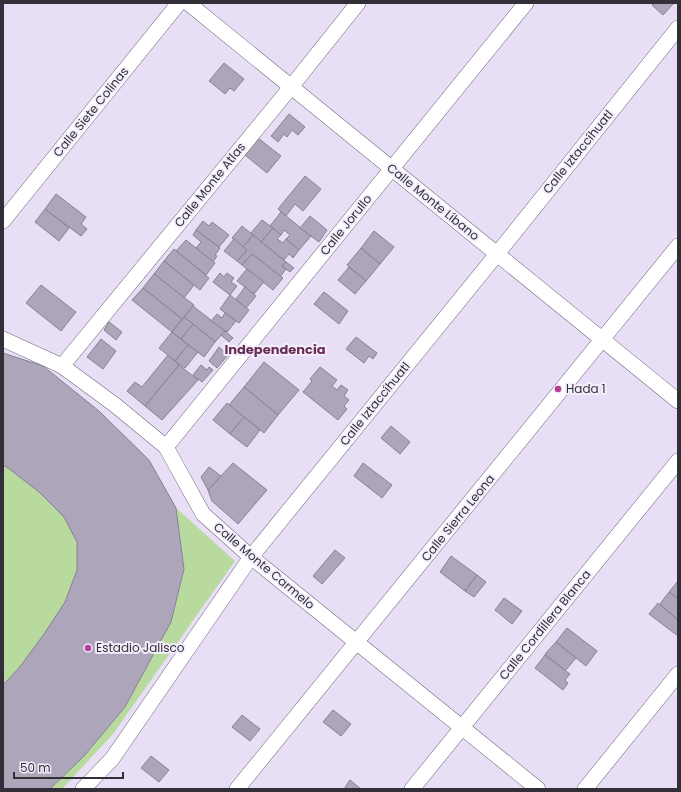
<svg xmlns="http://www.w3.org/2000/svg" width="681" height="792" font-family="Poppins,sans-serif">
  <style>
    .green { fill: #b9da9e }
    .building { fill: #ada5ba; stroke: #898195 }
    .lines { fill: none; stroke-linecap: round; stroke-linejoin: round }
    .minor-casing { stroke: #6f687b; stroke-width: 16 }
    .minor { stroke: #fff; stroke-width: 15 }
    .poi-dot { fill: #b83f91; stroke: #f3eefc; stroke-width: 1.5 }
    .labels { text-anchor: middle; stroke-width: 4; stroke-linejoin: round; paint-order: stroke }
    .street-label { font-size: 12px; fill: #332f38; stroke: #f3eefc }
    .poi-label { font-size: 12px; fill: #332f38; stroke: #f3eefc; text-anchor: start }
    .neighbourhood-label { font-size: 13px; font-weight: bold; fill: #692d54; stroke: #f3eefc }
  </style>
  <rect width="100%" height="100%" fill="#e8dff6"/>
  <!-- green -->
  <polygon class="green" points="3,353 43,366 99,411 149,460 176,508 235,561 113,734 62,789 3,789"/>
  <!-- building -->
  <g class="building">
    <polygon points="654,3 674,3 663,15 652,5"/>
    <polygon points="224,63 244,79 234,91 230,88 225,94 209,81"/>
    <polygon points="289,114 305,127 298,135 292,130 287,137 284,134 278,142 271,136"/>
    <polygon points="258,138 281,156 267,173 245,155"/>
    <polygon points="305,176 321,189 303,211 295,204 286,216 278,209"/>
    <polygon points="56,194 86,217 81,224 87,229 81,236 45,209"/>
    <polygon points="45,209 69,228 59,241 35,222"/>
    <polygon points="281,212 311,236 299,250 286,239 290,235 284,230 281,235 270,226"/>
    <polygon points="310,216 327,230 319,242 300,228"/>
    <polygon points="262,220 273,228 261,242 251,233"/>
    <polygon points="203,221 209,226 212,222 229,235 219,247 196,230"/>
    <polygon points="242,226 253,235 243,247 232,238"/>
    <polygon points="273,228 281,235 277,239 283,243 286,239 299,250 293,258 289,254 284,260 261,242"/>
    <polygon points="196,230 220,248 215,255 217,256 213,262 196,248 201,242 193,235"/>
    <polygon points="374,231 394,247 380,264 361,248"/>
    <polygon points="253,235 286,262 282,266 286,269 280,277 252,254 242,265 237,261 247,250 243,247"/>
    <polygon points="234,239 247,250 237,261 224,251"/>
    <polygon points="186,240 215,263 206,275 176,251"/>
    <polygon points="361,248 380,264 366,281 347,265"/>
    <polygon points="174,249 209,278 200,290 164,261"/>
    <polygon points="252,254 283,278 273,290 242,265"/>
    <polygon points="164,261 194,285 184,298 154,274"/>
    <polygon points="286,262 294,268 290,272 282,266"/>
    <polygon points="349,267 366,281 355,294 338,280"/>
    <polygon points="247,269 264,282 254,294 237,281"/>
    <polygon points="220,273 224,277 227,273 234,278 231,282 237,286 230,295 213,282"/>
    <polygon points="154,274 194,305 182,319 143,288"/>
    <polygon points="41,285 76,312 61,331 26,303"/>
    <polygon points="245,287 256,296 246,308 236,299"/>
    <polygon points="143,288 182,319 172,332 132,300"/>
    <polygon points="324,292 348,311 339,324 314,304"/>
    <polygon points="230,295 249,310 239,323 220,309"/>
    <polygon points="193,306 225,331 215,342 184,317"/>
    <polygon points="225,313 236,321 227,332 211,321 217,314 222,318"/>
    <polygon points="184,317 193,324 181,339 172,332"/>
    <polygon points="109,322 122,332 116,340 104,330"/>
    <polygon points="193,324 215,342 204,357 181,339"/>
    <polygon points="225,331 233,338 229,342 221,335"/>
    <polygon points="172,332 188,345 175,361 159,348"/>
    <polygon points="356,337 377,353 373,359 369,356 364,363 346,349"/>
    <polygon points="101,339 116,351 103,369 87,357"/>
    <polygon points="188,345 198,352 185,368 175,361"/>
    <polygon points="219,347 228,355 217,368 209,361"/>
    <polygon points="3,353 43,366 99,411 149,460 176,508 184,569 171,622 125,707 84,756 50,789 3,789 3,685 19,668 44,634 65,602 77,570 77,542 64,517 39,492 8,468 3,465"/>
    <polygon points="168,355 179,365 145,406 127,391 135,382 142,387"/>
    <polygon points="264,362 299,390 278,415 244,387"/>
    <polygon points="179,365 198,380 162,420 145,406"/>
    <polygon points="201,365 207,370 209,367 213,370 202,382 193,375"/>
    <polygon points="320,367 337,380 332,386 337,390 341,385 348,390 344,396 349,400 344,406 347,409 338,420 303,392 312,381 310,379"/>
    <polygon points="244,387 278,415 264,433 229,405"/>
    <polygon points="227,403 244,417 230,434 213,420"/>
    <polygon points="244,417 260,430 247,447 230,434"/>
    <polygon points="391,426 410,442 400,454 381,438"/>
    <polygon points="233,463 267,490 238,524 212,501 208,490"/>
    <polygon points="363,463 392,485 382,498 354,476"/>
    <polygon points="209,467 221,476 208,490 201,477"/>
    <polygon points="335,550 345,558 322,584 313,576"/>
    <polygon points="451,556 477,575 465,591 440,572"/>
    <polygon points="477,575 486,582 474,597 465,591"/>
    <polygon points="678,581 678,599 669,592"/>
    <polygon points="669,592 678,599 678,620 660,604"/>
    <polygon points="504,598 522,611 512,624 495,610"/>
    <polygon points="658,603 678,620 678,636 649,614"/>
    <polygon points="567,628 597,651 586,666 556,642"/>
    <polygon points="556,642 576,658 565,671 545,654"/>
    <polygon points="545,655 570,674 565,680 568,683 563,690 535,668"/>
    <polygon points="333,710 351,724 341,736 323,722"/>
    <polygon points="242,715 260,729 250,741 232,727"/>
    <polygon points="151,756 169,770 159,782 141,768"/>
    <polygon points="350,780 361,789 344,789"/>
  </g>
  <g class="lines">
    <!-- minor casing -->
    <g class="minor-casing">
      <g id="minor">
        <polyline points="188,3 678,401"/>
        <polyline points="3,221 179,3"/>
        <polyline points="3,339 62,366 115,405 166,447 203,514 251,557 538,789"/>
        <polyline points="62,366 291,87 358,3"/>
        <polyline points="166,447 526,3"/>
        <polyline points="83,789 112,759 251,557 497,254 678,28"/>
        <polyline points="237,789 678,246"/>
        <polyline points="412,789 678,461"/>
        <polyline points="585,789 678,674"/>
      </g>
    </g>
    <!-- minor -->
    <use href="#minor" class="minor"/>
  </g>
  <!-- markers -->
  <g class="poi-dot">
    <circle cx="558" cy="389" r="4"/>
    <circle cx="88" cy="648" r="4"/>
  </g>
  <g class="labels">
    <!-- street labels -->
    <g class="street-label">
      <text transform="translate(91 112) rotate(-51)" y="4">Calle Siete Colinas</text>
      <text transform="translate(578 152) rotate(-51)" y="4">Calle Iztaccíhuatl</text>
      <text transform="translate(210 185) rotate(-51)" y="4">Calle Monte Atlas</text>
      <text transform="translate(433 202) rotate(39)" y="4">Calle Monte Líbano</text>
      <text transform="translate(346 225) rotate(-51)" y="4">Calle Jorullo</text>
      <text transform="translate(375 404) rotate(-51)" y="4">Calle Iztaccíhuatl</text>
      <text transform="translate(458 518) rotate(-51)" y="4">Calle Sierra Leona</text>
      <text transform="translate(264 566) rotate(40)" y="4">Calle Monte Carmelo</text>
      <text transform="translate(545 625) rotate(-51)" y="4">Calle Cordillera Blanca</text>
    </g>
    <!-- poi labels -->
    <g class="poi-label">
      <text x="566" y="393">Hada 1</text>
      <text x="96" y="652">Estadio Jalisco</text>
    </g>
    <!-- neighbourhood labels -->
    <g class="neighbourhood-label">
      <text x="275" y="354">Independencia</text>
    </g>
  </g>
  <!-- border -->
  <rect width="681" height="792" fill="none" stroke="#332f38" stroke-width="8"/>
  <!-- scale -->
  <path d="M14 772v6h109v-6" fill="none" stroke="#332f38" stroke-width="2"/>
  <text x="20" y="772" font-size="12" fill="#332f38" stroke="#f3eefc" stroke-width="3" paint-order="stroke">50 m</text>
</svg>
